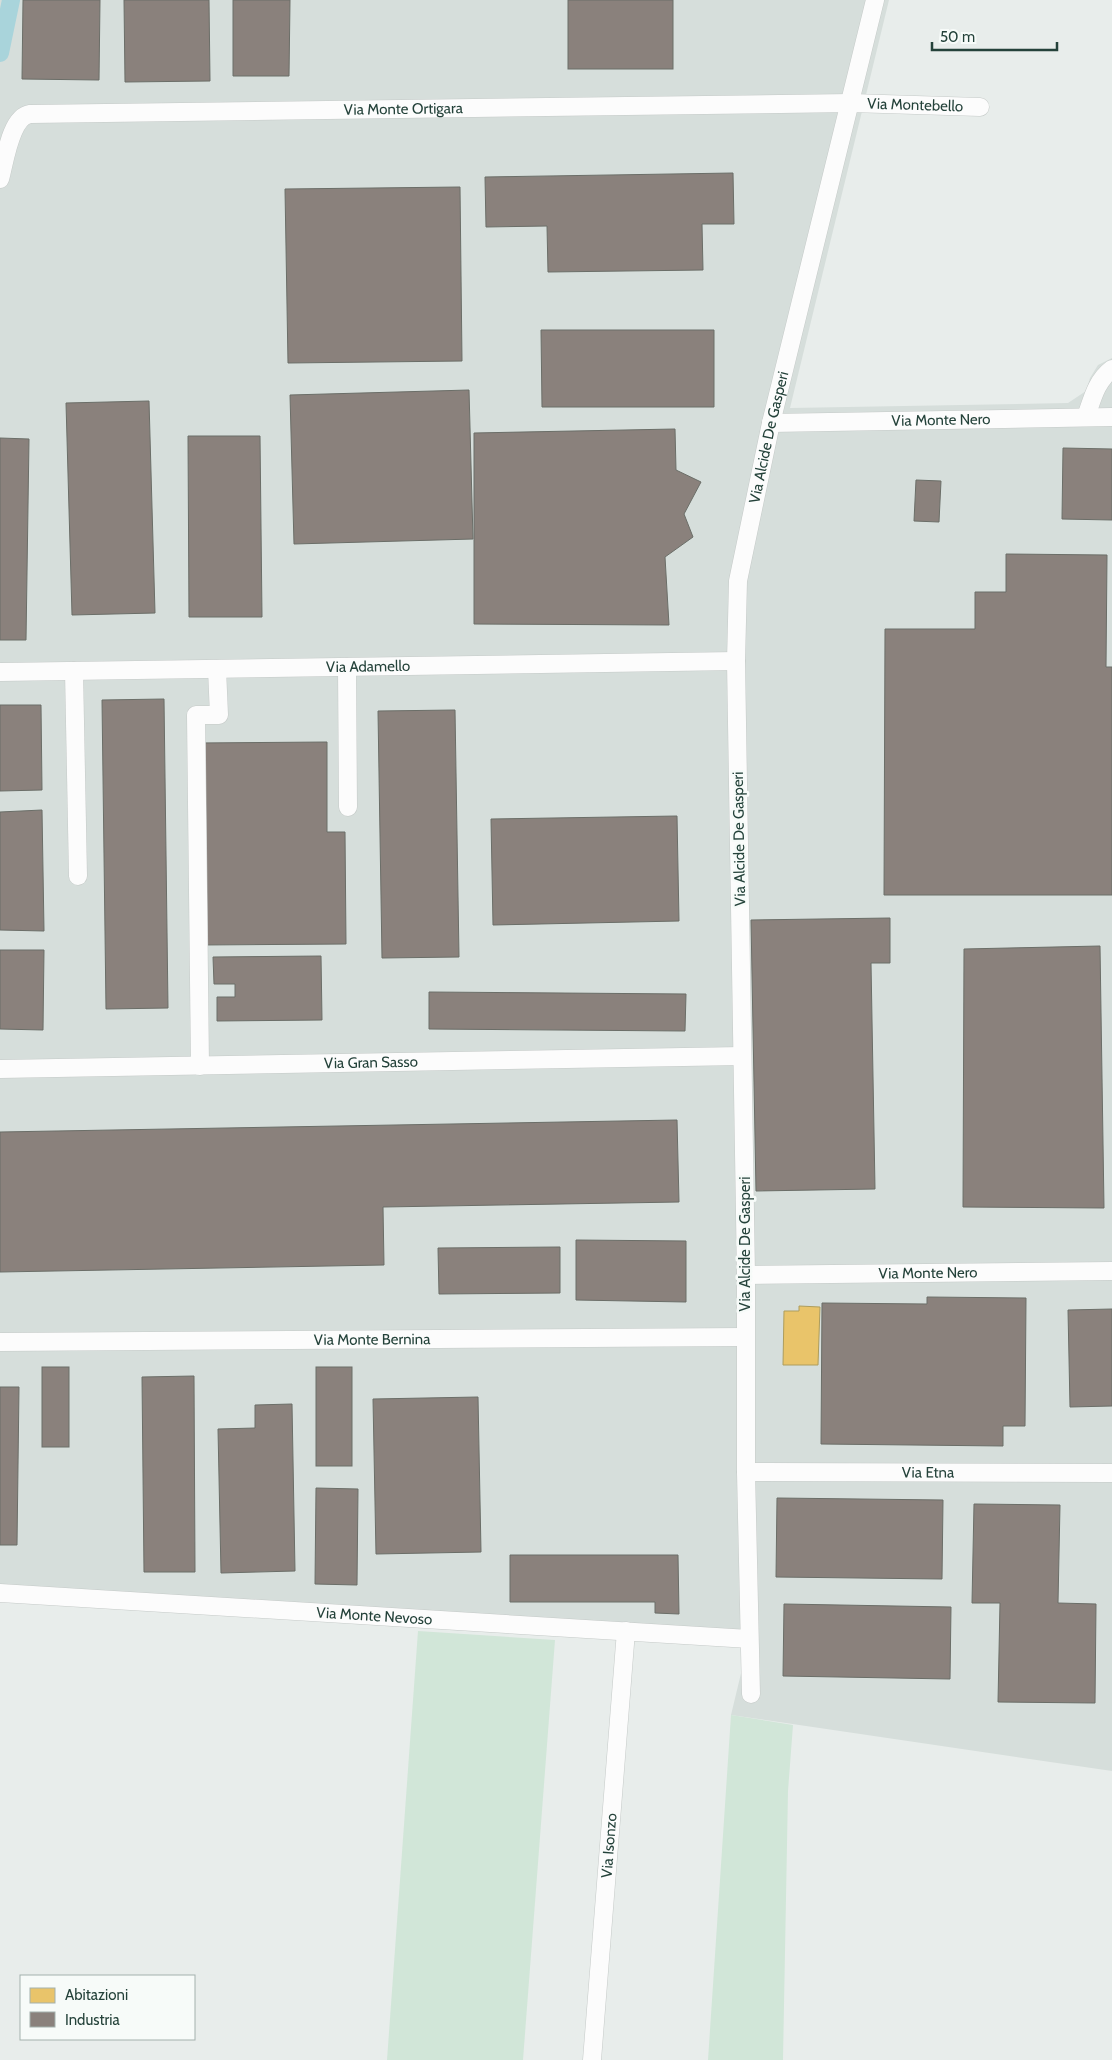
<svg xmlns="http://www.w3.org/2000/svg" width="1112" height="2060" font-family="Cabin,sans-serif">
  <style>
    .built { fill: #d6dedb }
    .green { fill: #d1e6d8 }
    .homes { fill: #e9c46a; stroke: #ae9d5c }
    .industry { fill: #8a817c; stroke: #6b6e68 }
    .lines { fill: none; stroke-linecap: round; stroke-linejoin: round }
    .canal { stroke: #a9d4db; stroke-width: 18 }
    .minor-casing { stroke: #c5cac8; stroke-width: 19 }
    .minor { stroke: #fcfcfc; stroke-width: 18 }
    .labels { text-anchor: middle; stroke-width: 5; stroke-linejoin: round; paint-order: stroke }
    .street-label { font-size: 15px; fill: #24423a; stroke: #f7fbf9 }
  </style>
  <rect width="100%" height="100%" fill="#e8edeb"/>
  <!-- built -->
  <polygon class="built" points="0,0 889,0 790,408 1068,403 1086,391 1090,378 1098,365 1112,358 1112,1771 731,1715 749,1640 0,1593"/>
  <!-- green -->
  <g class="green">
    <polygon points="418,1631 555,1640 523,2060 387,2060"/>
    <polygon points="731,1715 793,1725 788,1791 783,2060 708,2060"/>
  </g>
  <!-- homes -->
  <polygon class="homes" points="799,1306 820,1307 818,1365 783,1365 784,1311 799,1311"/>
  <!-- industry -->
  <g class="industry">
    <polygon points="23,0 100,0 99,80 22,79"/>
    <polygon points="124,0 209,0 210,81 125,82"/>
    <polygon points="233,0 290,0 289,76 233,76"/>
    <rect x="568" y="0" width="105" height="69"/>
    <polygon points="733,173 734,224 702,224 703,270 548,272 547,226 486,227 485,177"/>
    <polygon points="460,187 462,361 288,363 285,189"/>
    <polygon points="541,330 714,330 714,407 542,407"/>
    <polygon points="469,390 473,539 294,544 290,395"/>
    <polygon points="149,401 155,613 72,615 66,403"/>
    <polygon points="675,429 676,470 701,482 684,514 693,537 665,557 669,625 474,624 474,433"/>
    <polygon points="188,436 260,436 262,617 189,617"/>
    <polygon points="0,438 29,439 26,640 0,640"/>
    <polygon points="1063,448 1112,449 1112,520 1062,519"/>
    <polygon points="916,480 941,481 939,522 914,521"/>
    <polygon points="1006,554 1107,555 1106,667 1112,667 1112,895 884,895 885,629 975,629 975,592 1006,592"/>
    <polygon points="164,699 168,1008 106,1009 102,700"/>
    <polygon points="0,705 41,705 42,790 0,791"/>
    <polygon points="455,710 459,957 382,958 378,711"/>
    <polygon points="327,742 327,832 345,832 346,944 200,945 198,743"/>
    <polygon points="42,810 44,931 0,930 0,812"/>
    <polygon points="677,816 679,921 493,925 491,819"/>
    <polygon points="890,918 890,963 871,963 875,1189 756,1191 751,920"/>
    <polygon points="1100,946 1104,1208 963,1207 964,949"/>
    <polygon points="0,950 44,950 43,1030 0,1029"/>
    <polygon points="321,956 322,1020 217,1021 217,997 235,997 235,984 214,984 213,957"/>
    <polygon points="429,992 686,994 685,1031 429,1029"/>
    <polygon points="677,1120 679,1202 383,1207 384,1265 0,1272 0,1132"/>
    <polygon points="576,1240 686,1241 686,1302 576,1300"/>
    <polygon points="560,1247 560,1293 439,1294 438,1248"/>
    <polygon points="927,1297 1026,1298 1025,1426 1003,1426 1003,1446 821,1444 822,1303 927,1304"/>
    <polygon points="1112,1309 1112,1406 1070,1407 1068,1310"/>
    <rect x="42" y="1367" width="27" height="80"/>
    <rect x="316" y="1367" width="36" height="99"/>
    <polygon points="194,1376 195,1572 144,1572 142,1377"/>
    <polygon points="0,1387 19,1387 17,1545 0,1545"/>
    <polygon points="478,1397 481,1552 376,1554 373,1399"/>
    <polygon points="292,1404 295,1571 221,1573 218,1429 255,1428 255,1405"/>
    <polygon points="316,1488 358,1489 357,1585 315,1584"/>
    <polygon points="777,1498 943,1500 942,1579 776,1577"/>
    <polygon points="974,1504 1060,1505 1058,1603 1096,1604 1095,1703 998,1702 1000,1603 972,1603"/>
    <polygon points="510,1555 678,1555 679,1614 655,1613 655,1602 510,1602"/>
    <polygon points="784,1604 951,1607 950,1679 783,1676"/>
  </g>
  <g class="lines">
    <!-- canal -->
    <polyline class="canal" points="0,53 11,0"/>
    <!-- minor casing -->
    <g class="minor-casing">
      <g id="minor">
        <path id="s1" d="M0,179c5,-17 10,-62 30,-65l821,-11 129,4"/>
        <path d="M1086,417c6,-17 10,-36 26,-48"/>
        <path id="s2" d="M771,423l341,-6"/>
        <polyline points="347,667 348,807"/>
        <polyline points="74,671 78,876"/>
        <path id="s3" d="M0,672l736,-11"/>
        <polyline points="200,1066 196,715 219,715 217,669"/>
        <path id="s4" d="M0,1069l742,-13"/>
        <path id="s5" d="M746,1275l366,-4"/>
        <path id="s6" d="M0,1342l745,-5"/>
        <path id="s7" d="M746,1472l366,1"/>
        <path id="s8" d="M0,1593l749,46"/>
        <path id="s9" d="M751,1694l-5,-222v-197l-10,-614 2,-80 33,-158 104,-423"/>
        <path id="s10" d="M592,2060l34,-429"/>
      </g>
    </g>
    <!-- minor -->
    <use href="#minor" class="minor"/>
  </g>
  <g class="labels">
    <!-- street labels -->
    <g class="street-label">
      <text dy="5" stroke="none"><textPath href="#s1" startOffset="960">Via Montebello</textPath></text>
      <text dy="5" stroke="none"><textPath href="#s1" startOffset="448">Via Monte Ortigara</textPath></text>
      <text dy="5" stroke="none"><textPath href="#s2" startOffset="170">Via Monte Nero</textPath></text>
      <text dy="5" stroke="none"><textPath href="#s9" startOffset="1260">Via Alcide De Gasperi</textPath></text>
      <text dy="5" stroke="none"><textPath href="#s3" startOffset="368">Via Adamello</textPath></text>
      <text transform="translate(739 839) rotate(-91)" y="5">Via Alcide De Gasperi</text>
      <text dy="5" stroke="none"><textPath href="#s4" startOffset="371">Via Gran Sasso</textPath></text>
      <text transform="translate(745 1244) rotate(-90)" y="5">Via Alcide De Gasperi</text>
      <text dy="5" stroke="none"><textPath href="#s5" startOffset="182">Via Monte Nero</textPath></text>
      <text dy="5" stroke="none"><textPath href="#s6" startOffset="372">Via Monte Bernina</textPath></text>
      <text dy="5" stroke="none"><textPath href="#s7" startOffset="182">Via Etna</textPath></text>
      <text dy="5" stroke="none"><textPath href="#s8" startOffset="375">Via Monte Nevoso</textPath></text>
      <text dy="5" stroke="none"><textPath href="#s10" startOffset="215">Via Isonzo</textPath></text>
    </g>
  </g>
  <!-- legend -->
  <rect x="20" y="1975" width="175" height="65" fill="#f7fbf9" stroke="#a3b1ad"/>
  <rect x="30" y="1988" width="25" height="15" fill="#e9c46a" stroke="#a3b1ad"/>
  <text x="65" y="2000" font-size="15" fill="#24423a">Abitazioni</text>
  <rect x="30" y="2012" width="25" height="15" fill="#8a817c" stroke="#a3b1ad"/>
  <text x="65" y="2025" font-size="15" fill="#24423a">Industria</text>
  <!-- scale -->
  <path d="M932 42v8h125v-8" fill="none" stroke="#24423a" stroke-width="2.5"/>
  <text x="940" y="42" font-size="15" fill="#24423a" stroke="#f7fbf9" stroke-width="4" paint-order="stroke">50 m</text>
</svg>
